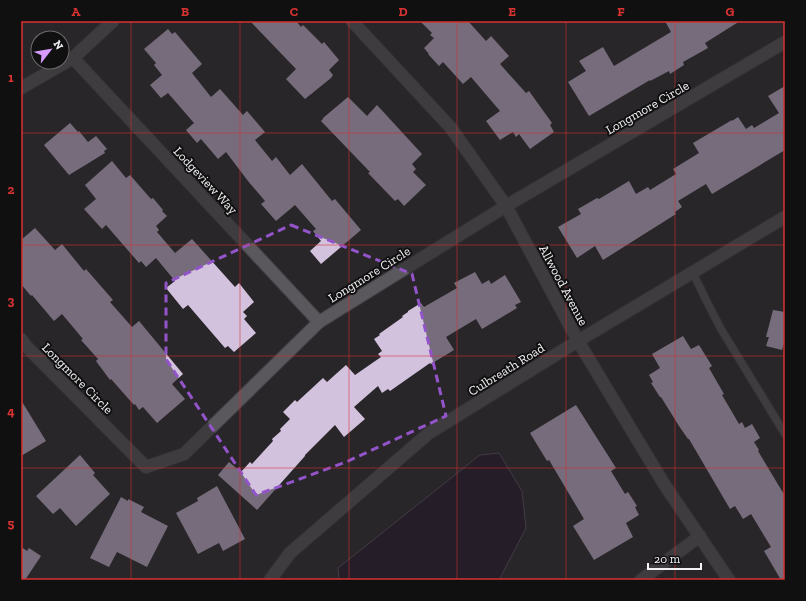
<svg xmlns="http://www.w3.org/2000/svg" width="806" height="601" font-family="'Zilla Slab',serif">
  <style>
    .water { fill: #1f1227; stroke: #5f5565 }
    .building { fill: #d3c2de }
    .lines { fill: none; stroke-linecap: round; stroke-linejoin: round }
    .service-casing { stroke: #434145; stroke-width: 9 }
    .minor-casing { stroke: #434145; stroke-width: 14 }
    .tertiary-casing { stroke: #434145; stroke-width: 14 }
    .service { stroke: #5a585c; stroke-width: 7 }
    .minor { stroke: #5a585c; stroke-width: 12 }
    .tertiary { stroke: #5a585c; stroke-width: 12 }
    .marked { fill: none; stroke: #9354ca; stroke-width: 3; stroke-dasharray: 8 5; stroke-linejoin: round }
    .grid { fill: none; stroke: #d83232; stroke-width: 1; stroke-opacity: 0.55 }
    .labels { text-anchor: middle; stroke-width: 4; stroke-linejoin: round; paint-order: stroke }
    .street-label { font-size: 13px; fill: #f4f2f5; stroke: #111011 }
    .neatline { fill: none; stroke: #d83232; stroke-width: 1.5 }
    .grid-label { font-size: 13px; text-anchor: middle; font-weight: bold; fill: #d83232 }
  </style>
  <rect width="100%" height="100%" fill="#29262a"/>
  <!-- water -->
  <polygon class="water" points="499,453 522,491 526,528 499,580 339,580 338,568 480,455"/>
  <!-- building -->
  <g class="building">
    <polygon points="250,21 296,21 301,27 303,25 322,44 324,42 339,60 329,70 333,75 331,78 305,99 286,79 296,69"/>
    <polygon points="420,21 468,21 486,41 491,36 509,56 500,64 526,93 529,91 552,123 550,125 554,132 530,149 519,134 516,137 513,132 500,140 486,121 500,111 471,77 463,84 443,62 439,66 428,54 429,54 424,48 434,38 430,35 432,33"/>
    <polygon points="665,21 740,21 705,43 708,48 683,62 684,65 670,74 669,71 650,81 650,80 589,116 568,82 586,71 579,61 603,47 614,66 671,32"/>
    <polygon points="168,29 172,34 175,32 202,64 192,73 211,97 220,89 243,115 247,111 265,132 255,140 272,161 276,157 290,175 302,164 332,201 335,199 361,230 321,264 310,251 321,241 313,231 316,229 295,205 276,221 261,204 265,201 248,181 226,152 218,159 201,139 197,143 186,130 194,123 168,93 161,98 150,85 162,75 154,65 156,63 144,49"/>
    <polygon points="785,86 785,150 712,194 706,184 678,201 682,207 675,212 676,214 603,260 595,246 577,258 558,227 581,214 578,209 597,198 599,199 629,181 636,194 648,187 650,190 676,174 673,169 699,153 693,143 732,120 732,121 738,117 746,129 752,125 754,128 779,113 768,96"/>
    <polygon points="348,97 367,116 377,105 422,154 412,164 416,169 413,172 426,185 404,206 398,199 395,201 368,173 370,172 321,121 323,119 323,118"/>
    <polygon points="70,123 78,132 79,131 88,142 96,136 107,149 104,151 105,153 69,175 44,145"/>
    <polygon points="112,161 126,178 130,175 151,199 153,198 163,210 162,211 167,216 156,226 159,230 157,232 175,253 192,239 235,287 239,283 254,302 243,312 247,316 244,319 256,333 234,352 228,346 225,348 188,305 183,309 166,288 175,281 156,258 146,267 141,261 139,263 106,225 102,229 84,209 96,199 85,185"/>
    <polygon points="35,228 55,250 62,244 84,271 86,269 113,300 110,302 132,327 139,321 183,374 172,384 185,399 157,423 143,407 139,410 135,404 134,405 111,379 110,380 96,361 98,359 81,340 83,339 62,314 54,321 32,295 31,296 21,284 21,240"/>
    <polygon points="475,272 482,284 489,280 491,284 505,275 521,302 515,305 517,308 482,329 476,319 446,337 454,350 431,364 430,363 390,391 388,389 382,393 378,386 354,407 365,419 344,437 335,425 305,455 305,456 257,510 218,475 229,462 241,472 250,462 252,464 273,441 272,439 281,431 280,429 290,419 283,412 295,400 297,402 323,378 327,382 346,365 355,375 381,357 378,354 382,351 374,339 380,335 379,334 403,317 402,316 408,312 408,311 421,303 424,307 457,288 454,283"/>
    <polygon points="773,310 785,312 785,339 782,350 766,346 769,337 766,337"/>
    <polygon points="683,336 691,349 699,345 712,366 709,368 724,394 722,395 739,424 742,422 745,428 752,424 760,438 754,442 759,450 758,451 785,496 785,580 781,580 764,551 771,547 751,514 743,519 735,506 730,509 689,439 688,439 679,426 661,397 660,397 651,383 653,382 649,375 660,368 652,354"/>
    <polygon points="21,400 46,441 21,456"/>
    <polygon points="576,405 616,468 611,471 625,494 628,492 637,506 635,507 639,515 626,523 633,537 594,560 573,526 584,519 549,460 547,461 530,433"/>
    <polygon points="80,455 95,473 93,475 110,494 76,526 60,508 53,514 36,496"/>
    <polygon points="217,486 245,539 223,551 219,543 198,554 176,513 198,501 197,498"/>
    <polygon points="121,497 128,501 128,499 144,507 141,512 168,526 147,567 117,552 109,567 90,558"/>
    <polygon points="21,547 27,551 29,548 41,556 25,580 21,580"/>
  </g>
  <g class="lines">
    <!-- service casing -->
    <g class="service-casing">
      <polyline id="service" points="693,273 706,300 721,329 785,434"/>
    </g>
    <!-- minor casing -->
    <g class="minor-casing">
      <g id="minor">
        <polyline points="352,21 451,128 506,206 578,341 664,484 729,580"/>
        <polyline points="73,58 319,322"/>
        <polyline points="21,88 73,58 113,21"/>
        <polyline points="21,339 26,346 146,467 184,454 319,322 506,206 785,42"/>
        <polyline points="641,580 700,536"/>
      </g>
    </g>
    <!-- tertiary casing -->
    <g class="tertiary-casing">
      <polyline id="tertiary" points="270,580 290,553 429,433 578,341 785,217"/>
    </g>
    <!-- service -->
    <use href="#service" class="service"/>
    <!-- minor -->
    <use href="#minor" class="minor"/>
    <!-- tertiary -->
    <use href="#tertiary" class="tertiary"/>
  </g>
  <!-- marked area -->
  <path d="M0 0H806V601H0ZM291,225l121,49 34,142 -100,46 -90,33 -90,-136v-76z" fill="#29262a" fill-opacity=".55" fill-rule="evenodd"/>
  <path class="marked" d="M291,225l121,49 34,142 -100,46 -90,33 -90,-136v-76z"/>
  <!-- grid -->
  <path class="grid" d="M131,21v559M240,21v559M349,21v559M457,21v559M566,21v559M675,21v559M21,133h764M21,245h764M21,356h764M21,468h764"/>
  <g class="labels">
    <!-- street labels -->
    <g class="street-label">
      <text transform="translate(647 107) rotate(-30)" y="5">Longmore Circle</text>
      <text transform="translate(206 180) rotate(47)" y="5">Lodgeview Way</text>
      <text transform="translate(369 274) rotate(-32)" y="5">Longmore Circle</text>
      <text transform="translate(564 285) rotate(62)" y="5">Allwood Avenue</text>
      <text transform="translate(506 369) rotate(-32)" y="5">Culbreath Road</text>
      <text transform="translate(78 378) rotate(45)" y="5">Longmore Circle</text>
    </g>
  </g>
  <!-- border -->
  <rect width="806" height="601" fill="none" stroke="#111011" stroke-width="44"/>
  <!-- north arrow -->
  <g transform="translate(50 50) rotate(59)"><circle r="19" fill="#111011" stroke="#6c6a6c"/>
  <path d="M0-3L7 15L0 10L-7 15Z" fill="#d69bfa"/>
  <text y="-6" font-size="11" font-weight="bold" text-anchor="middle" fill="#f4f2f5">N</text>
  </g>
  <!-- scale -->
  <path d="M648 563v6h53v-6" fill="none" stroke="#f4f2f5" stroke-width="2"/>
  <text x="654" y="563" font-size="12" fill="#f4f2f5" stroke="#111011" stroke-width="3" paint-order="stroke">20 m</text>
  <rect x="22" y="22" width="762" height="557" class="neatline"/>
  <g class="grid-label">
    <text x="76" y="16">A</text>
    <text x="185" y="16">B</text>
    <text x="294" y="16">C</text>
    <text x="403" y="16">D</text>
    <text x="512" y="16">E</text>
    <text x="621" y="16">F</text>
    <text x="730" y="16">G</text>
    <text x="11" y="82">1</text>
    <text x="11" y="194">2</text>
    <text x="11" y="305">3</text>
    <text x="11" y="416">4</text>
    <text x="11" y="528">5</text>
  </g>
</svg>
